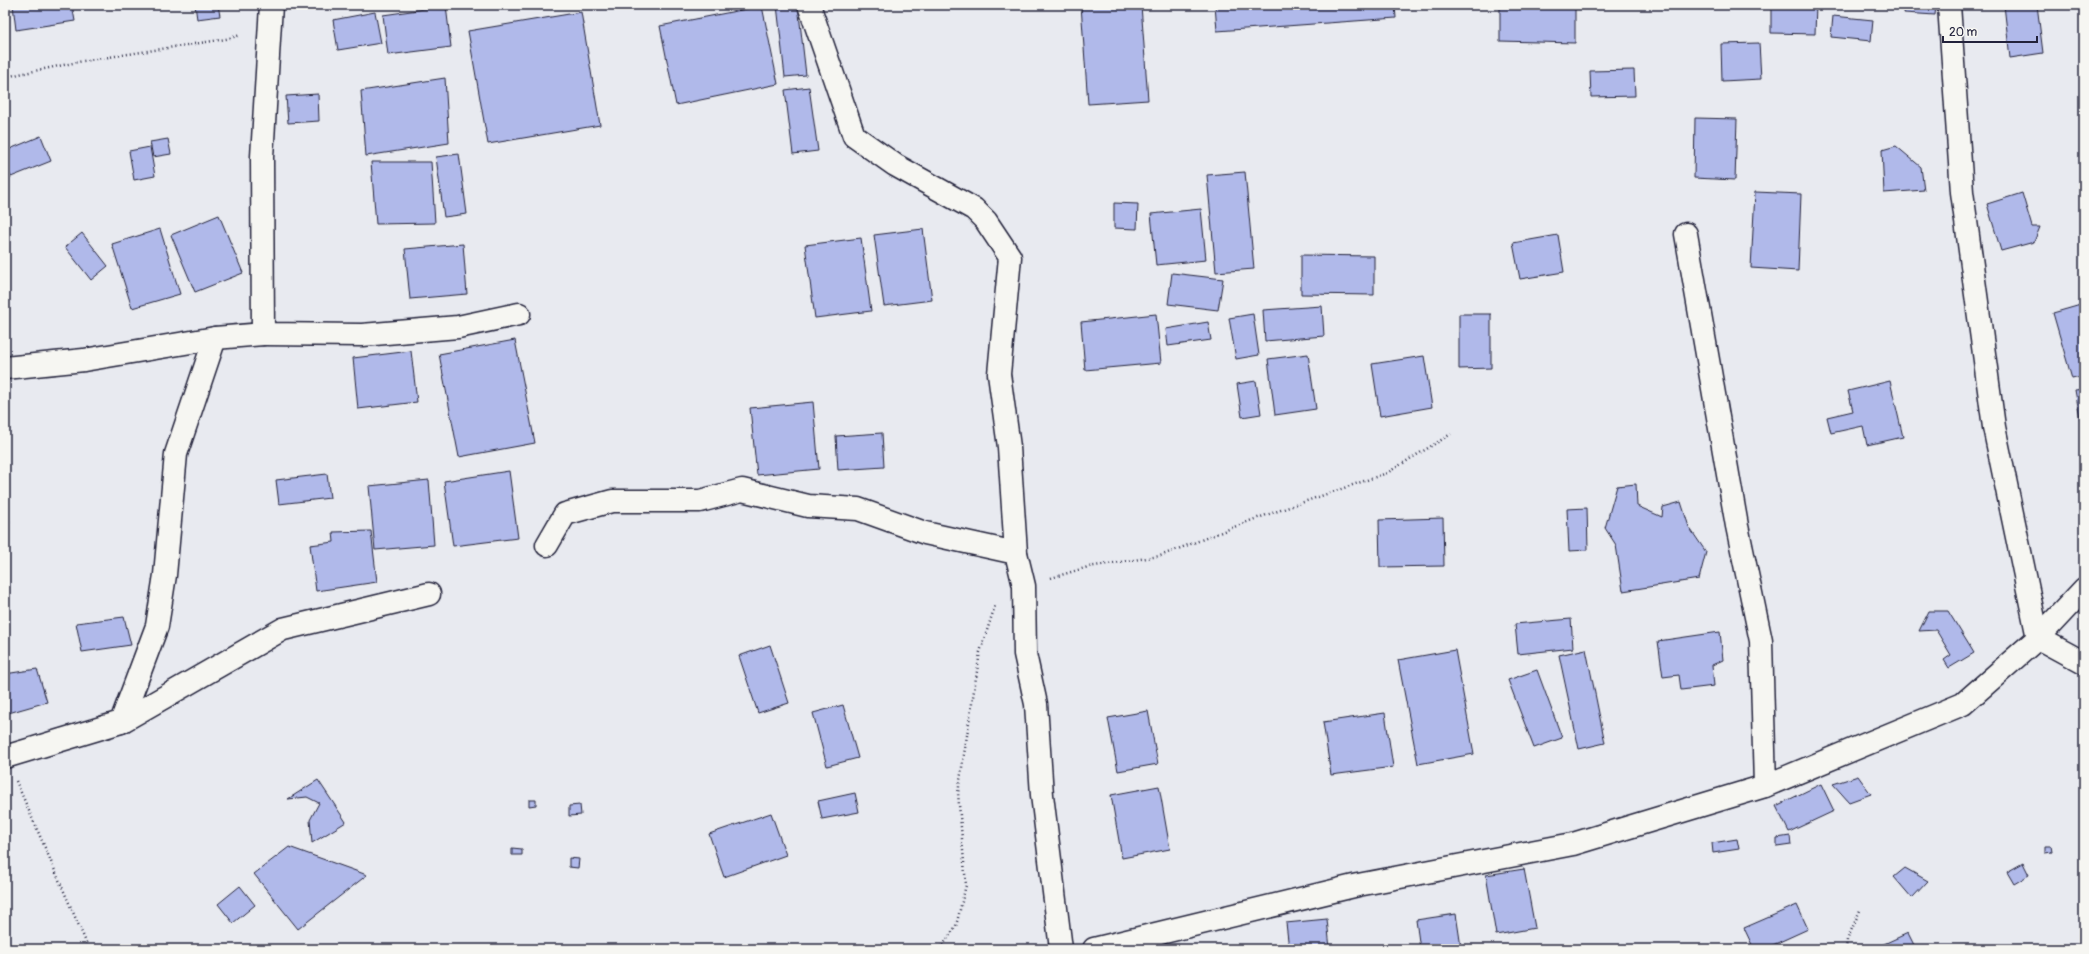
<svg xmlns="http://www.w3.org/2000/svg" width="2089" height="954" font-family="Pangolin,sans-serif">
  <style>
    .building { fill: #b0b9ea; stroke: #22223b }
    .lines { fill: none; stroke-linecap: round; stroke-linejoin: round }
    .minor-casing { stroke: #22223b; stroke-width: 25 }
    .path { stroke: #22223b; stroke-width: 2.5; stroke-dasharray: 1 3; stroke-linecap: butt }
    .minor { stroke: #f6f6f2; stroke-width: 22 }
  </style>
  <rect width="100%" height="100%" fill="#e8eaf0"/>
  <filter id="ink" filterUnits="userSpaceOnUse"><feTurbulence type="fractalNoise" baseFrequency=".025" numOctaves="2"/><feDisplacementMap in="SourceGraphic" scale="8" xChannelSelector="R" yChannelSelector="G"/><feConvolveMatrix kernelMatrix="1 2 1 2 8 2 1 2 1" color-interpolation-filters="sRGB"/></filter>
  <g filter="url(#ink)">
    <!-- building -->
    <g class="building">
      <polygon points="13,5 72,5 75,21 16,30"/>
      <polygon points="195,5 218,5 220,16 197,19"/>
      <polygon points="777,5 798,5 806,75 785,77"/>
      <polygon points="1081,5 1141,5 1148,100 1088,104"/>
      <polygon points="1215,5 1395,5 1396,18 1217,31"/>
      <polygon points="1500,5 1575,5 1575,43 1500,41"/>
      <polygon points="1688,5 1737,5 1689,7"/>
      <polygon points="1771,5 1816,5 1815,34 1771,33"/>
      <polygon points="1905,5 1936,5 1935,15 1904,13"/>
      <polygon points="2004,5 2037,5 2043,53 2010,58"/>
      <polygon points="446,6 451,47 388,55 383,15"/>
      <polygon points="762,6 778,84 676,105 660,26"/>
      <polygon points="375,12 381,43 338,50 333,20"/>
      <polygon points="581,12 600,125 488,144 468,31"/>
      <polygon points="1833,16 1873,20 1871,41 1831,37"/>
      <polygon points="1759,43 1761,79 1722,81 1721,44"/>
      <polygon points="1634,70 1635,96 1591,97 1590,71"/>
      <polygon points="445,78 449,143 366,156 361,91"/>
      <polygon points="809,87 818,151 793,154 785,90"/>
      <polygon points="318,94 319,121 288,123 286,96"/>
      <polygon points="1695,118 1737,119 1735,180 1694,178"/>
      <polygon points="41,136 51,161 11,177 5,163 5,151"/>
      <polygon points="168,139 171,154 153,157 150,142"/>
      <polygon points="1896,146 1921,167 1924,190 1884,193 1882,150"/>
      <polygon points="150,147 155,176 134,180 129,151"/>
      <polygon points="459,154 467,214 444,217 436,157"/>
      <polygon points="371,162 431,162 435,223 376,224"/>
      <polygon points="1245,172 1254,269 1216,272 1207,175"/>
      <polygon points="1755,192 1801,194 1798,271 1751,268"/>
      <polygon points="2022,193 2032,227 2040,227 2034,242 2001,251 1987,204"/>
      <polygon points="1114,203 1138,204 1137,229 1114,228"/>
      <polygon points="1201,209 1206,260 1156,265 1151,214"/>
      <polygon points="219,215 243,273 195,292 171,235"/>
      <polygon points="160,229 180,294 132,308 112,244"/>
      <polygon points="923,229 932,300 884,306 874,235"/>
      <polygon points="82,233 108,266 91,280 65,247"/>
      <polygon points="1558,235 1564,272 1520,279 1513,243"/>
      <polygon points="861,238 871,311 815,318 805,245"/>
      <polygon points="463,244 467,294 410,299 405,249"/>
      <polygon points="1301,255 1374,256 1374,295 1301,294"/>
      <polygon points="1172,273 1223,279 1218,310 1168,304"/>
      <polygon points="2084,304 2084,376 2072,379 2053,313"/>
      <polygon points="1322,306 1324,336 1265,341 1263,310"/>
      <polygon points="1156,314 1161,363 1085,370 1081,322"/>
      <polygon points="1253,314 1259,355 1236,359 1229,318"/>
      <polygon points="1459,314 1491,314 1491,368 1459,369"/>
      <polygon points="1208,322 1211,340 1168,346 1166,329"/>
      <polygon points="515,340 535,443 459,457 439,354"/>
      <polygon points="411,351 417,402 358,409 353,358"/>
      <polygon points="1308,354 1316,409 1275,415 1268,359"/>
      <polygon points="1424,356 1432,407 1380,416 1372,364"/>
      <polygon points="1256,381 1261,414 1242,417 1237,384"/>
      <polygon points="1890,381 1903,437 1867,445 1863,426 1831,433 1827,417 1853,411 1848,391"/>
      <polygon points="2084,389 2084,422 2081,423 2075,390"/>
      <polygon points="813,402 819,469 757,475 750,408"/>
      <polygon points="882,433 884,467 838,470 836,436"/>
      <polygon points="509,471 518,538 453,546 444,481"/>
      <polygon points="327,474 330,498 279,504 276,480"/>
      <polygon points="429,480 434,545 375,550 369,486"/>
      <polygon points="1636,484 1637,506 1662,517 1663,507 1681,502 1689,527 1706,552 1699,579 1623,591 1616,545 1605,528 1617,486"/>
      <polygon points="5,503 10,523 5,524"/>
      <polygon points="1587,508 1588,550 1569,551 1567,509"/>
      <polygon points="1443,518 1444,566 1380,567 1379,520"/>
      <polygon points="371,531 377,582 316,591 310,545 334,542 333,532"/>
      <polygon points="1929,611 1948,611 1974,653 1949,668 1944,660 1951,655 1936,630 1919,631"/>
      <polygon points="124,617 131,645 82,652 76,623"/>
      <polygon points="1571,619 1573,648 1518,654 1515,624"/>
      <polygon points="1720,632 1723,660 1712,665 1714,686 1681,690 1679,675 1663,677 1658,641"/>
      <polygon points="770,645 789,703 758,713 739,656"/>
      <polygon points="1586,649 1605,743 1579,749 1559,655"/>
      <polygon points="1455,650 1474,754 1418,764 1398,660"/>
      <polygon points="37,669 47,702 5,714 5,674"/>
      <polygon points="1537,670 1562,738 1534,748 1508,680"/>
      <polygon points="843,705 858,758 827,766 813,713"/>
      <polygon points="1148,711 1158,764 1118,771 1108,718"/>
      <polygon points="1385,713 1393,767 1331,775 1323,722"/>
      <polygon points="1858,776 1871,794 1849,802 1833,784"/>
      <polygon points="318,780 346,822 312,843 310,820 319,803 307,797 288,799"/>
      <polygon points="1821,784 1834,811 1789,832 1776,806"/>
      <polygon points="1159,786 1170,849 1122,858 1111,795"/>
      <polygon points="855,793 859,812 822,819 818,801"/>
      <polygon points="529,800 536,800 536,805 529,806"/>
      <polygon points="580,805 581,815 569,816 569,806"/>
      <polygon points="771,813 786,855 724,877 709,834"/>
      <polygon points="1790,836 1791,845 1777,847 1777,838"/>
      <polygon points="1737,839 1739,849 1713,853 1712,843"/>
      <polygon points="2045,846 2051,846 2052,852 2045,853"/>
      <polygon points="289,847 367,875 298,929 254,874"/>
      <polygon points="512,848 522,849 522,855 512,855"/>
      <polygon points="569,858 579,859 578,868 569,867"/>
      <polygon points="2023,863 2029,875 2014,884 2007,872"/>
      <polygon points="1905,868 1928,881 1912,898 1894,877"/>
      <polygon points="1524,869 1535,928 1496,935 1486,875"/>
      <polygon points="240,886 255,905 233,923 218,904"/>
      <polygon points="1797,905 1808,929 1764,949 1754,949 1744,928"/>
      <polygon points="1456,914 1461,947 1420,949 1416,920"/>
      <polygon points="1327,919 1330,949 1289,949 1286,923"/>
      <polygon points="1908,933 1916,949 1873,949"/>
    </g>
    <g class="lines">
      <!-- minor casing -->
      <g class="minor-casing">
        <g id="minor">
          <polyline points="271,5 262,157 263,334 362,335 458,327 519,314"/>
          <polyline points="809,5 854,136 895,165 974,209 986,221 1010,257 999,374 1009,447 1016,553 1024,586 1025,654 1036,704 1042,795 1061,949"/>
          <polyline points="1949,5 1962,192 1994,427 2038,638 2084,663"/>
          <polyline points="1686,234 1737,526 1761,641 1765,786"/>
          <polyline points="5,368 84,360 215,338 263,334"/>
          <polyline points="547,545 565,514 612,501 700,501 742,490 808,506 858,509 925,533 1016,553"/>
          <polyline points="121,722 283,629 429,594"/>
          <polyline points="5,757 121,722 157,626 165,575 176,454 215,338"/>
          <polyline points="1094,949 1358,885 1573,844 1765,786 1963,704 2038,638 2084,589"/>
        </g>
      </g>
      <!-- path -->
      <g class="path">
        <polyline points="5,77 83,61 226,39 241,35"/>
        <polyline points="1051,578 1088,567 1160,556 1252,520 1387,473 1451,434"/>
        <polyline points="16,781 89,949"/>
        <polyline points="936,949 941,948 956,926 966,885 958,793 980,652 995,606"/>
        <polyline points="1846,949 1847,940 1861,908"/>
      </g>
      <!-- minor -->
      <use href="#minor" class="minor"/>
    </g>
  </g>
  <!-- margin -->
  <rect width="2089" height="954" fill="none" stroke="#f6f6f2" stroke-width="20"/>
  <rect x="10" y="10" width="2069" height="934" fill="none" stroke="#22223b" stroke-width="1.5" filter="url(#ink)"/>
  <!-- scale -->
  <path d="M1943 36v6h94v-6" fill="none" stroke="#22223b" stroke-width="2"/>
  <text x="1949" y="36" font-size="12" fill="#22223b" stroke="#f6f6f2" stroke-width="3" paint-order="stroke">20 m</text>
</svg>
